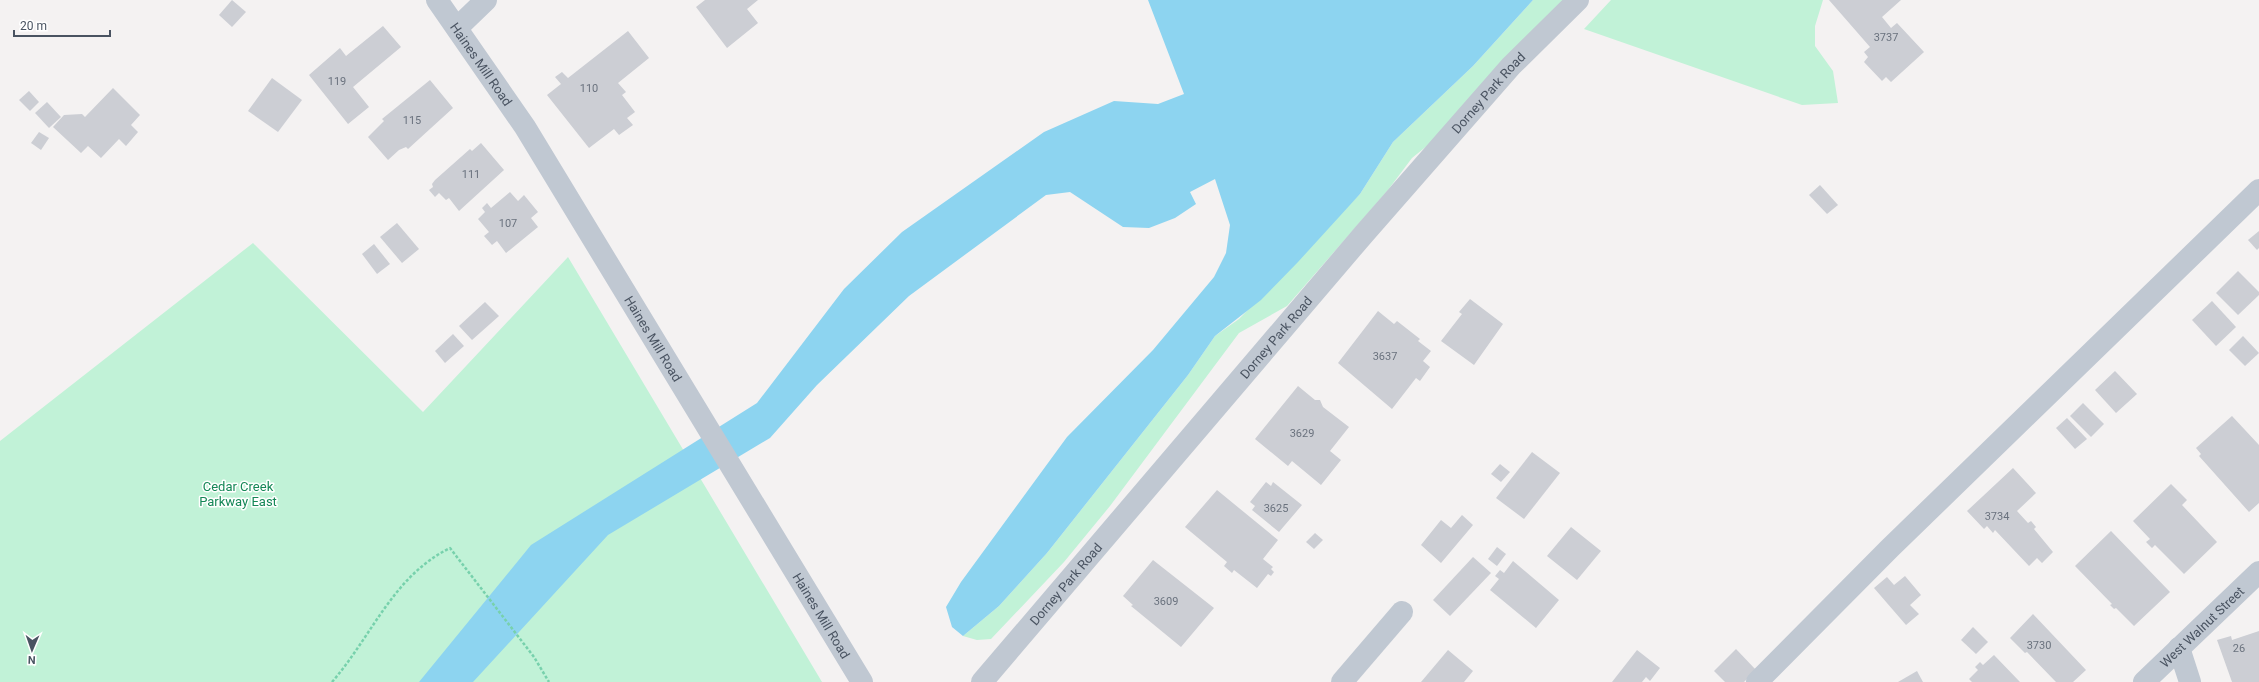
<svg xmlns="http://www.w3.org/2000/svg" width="2259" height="682" font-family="Roboto,sans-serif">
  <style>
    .green { fill: #c1f2d7 }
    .water { fill: #8dd4f0 }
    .building { fill: #ccced4 }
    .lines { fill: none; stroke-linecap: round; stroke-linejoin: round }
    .path { stroke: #77d1ac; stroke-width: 2.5; stroke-dasharray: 3 2; stroke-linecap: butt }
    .minor { stroke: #c0c8d2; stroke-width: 22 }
    .labels { text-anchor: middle; stroke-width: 3; stroke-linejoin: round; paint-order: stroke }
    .number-label { font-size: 11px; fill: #6a727e }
    .street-label { font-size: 13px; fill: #495361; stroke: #fff }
    .park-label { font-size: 13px; fill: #148756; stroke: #fff }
  </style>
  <rect width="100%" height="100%" fill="#f4f2f2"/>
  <!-- green -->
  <g class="green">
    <polygon points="1533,0 1566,0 1438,137 1412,158 1388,190 1287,306 1239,333 1110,506 1064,562 991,639 977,640 963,636 999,606 1047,553 1188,375 1215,336 1239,319 1360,194 1393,142 1473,66"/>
    <polygon points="1611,0 1823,0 1815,26 1815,46 1833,71 1838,103 1802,105 1584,29"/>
    <polygon points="253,243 423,412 568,257 822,682 0,682 0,441"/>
  </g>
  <!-- water -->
  <polygon class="water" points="1148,0 1533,0 1473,66 1393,142 1360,194 1298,262 1261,300 1215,336 1188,375 1047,553 999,606 963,636 952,627 946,607 961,582 1067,437 1153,350 1214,277 1226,253 1230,225 1215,179 1190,192 1196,204 1175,218 1149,228 1123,227 1070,192 1046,195 909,296 817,385 770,438 608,535 473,682 419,682 531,545 757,403 844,289 902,232 1044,132 1114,101 1158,104 1184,94"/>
  <!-- building -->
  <g class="building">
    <polygon points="232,0 246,12 232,27 219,15"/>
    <polygon points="705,0 758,0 747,9 758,23 727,48 696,7"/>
    <polygon points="1829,0 1901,0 1882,17 1891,28 1897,23 1924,52 1891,82 1886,77 1882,81 1864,62 1868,57 1864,52 1870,47"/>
    <polygon points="383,26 401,47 353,87 369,107 348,124 309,75 340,48 346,56"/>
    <polygon points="628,31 649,58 618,83 626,92 622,95 635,112 627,118 633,125 619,135 614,129 589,148 547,95 561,84 555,77 562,72 568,78"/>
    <polygon points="272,78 302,100 278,132 248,111"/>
    <polygon points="430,80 453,108 408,149 406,147 399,150 388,160 368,137 384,121 382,119"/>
    <polygon points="113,88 140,115 131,125 138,132 126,146 119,139 101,158 88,146 81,153 53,127 64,115 82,114 85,117"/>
    <polygon points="29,91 39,102 30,111 19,100"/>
    <polygon points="47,102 61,117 49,128 35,113"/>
    <polygon points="39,132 49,138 41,150 31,143"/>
    <polygon points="481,143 504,170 459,211 449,198 446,200 439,193 435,197 429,190 433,187 432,184 435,180 470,149 472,151"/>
    <polygon points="1820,185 1838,205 1827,214 1809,195"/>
    <polygon points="510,192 518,201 524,195 538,212 531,218 538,227 506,253 497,241 492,245 484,236 489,232 478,219 485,212 482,208 487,203 491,208"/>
    <polygon points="397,223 419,249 402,263 380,237"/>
    <polygon points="2259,231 2259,248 2257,250 2248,240"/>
    <polygon points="374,244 390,264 377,274 362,254"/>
    <polygon points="2238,271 2259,292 2259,295 2238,315 2216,293"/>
    <polygon points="1470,299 1503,324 1474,365 1441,341 1462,314 1459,312"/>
    <polygon points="2212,301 2236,327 2216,346 2192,320"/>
    <polygon points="485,302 499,316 472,340 459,326"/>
    <polygon points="1378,311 1394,324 1397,321 1420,339 1418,341 1431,351 1423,361 1430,367 1420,381 1416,378 1392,409 1338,363"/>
    <polygon points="453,334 464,346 445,363 435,351"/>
    <polygon points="2243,336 2259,353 2245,366 2229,350"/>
    <polygon points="2115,371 2137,394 2116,413 2095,390"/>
    <polygon points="1298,386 1315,400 1320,400 1323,407 1349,427 1330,451 1341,460 1321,485 1292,461 1288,466 1255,439"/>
    <polygon points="2083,403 2104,424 2091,437 2070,416"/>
    <polygon points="2232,416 2259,445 2259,503 2249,512 2199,456 2201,454 2196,448"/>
    <polygon points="2067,418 2087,439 2075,449 2056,428"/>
    <polygon points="1532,452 1560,473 1524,519 1496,498"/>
    <polygon points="1500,464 1510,472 1501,482 1491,474"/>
    <polygon points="2013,468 2036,493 2017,511 2028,523 2031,521 2036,527 2034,529 2053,552 2042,563 2037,558 2029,566 1995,530 1993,533 1987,526 1984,529 1967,511"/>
    <polygon points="1266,482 1271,486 1273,482 1302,505 1279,532 1252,510 1255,506 1250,502"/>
    <polygon points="2171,484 2187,500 2182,505 2217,542 2184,574 2155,545 2152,548 2146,542 2150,539 2133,521"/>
    <polygon points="1217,490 1278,540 1263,559 1273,567 1271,569 1274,572 1271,576 1268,574 1257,588 1234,570 1232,573 1224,566 1227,562 1185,527"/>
    <polygon points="1462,515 1473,525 1441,563 1421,545 1441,520 1451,528"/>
    <polygon points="1571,527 1601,551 1577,580 1547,556"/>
    <polygon points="2111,531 2170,592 2134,626 2116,608 2114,609 2110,605 2112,604 2075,566"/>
    <polygon points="1315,533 1323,540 1314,549 1306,542"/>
    <polygon points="1497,547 1506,554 1497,566 1488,559"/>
    <polygon points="1473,557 1491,573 1450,616 1433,600"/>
    <polygon points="1153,560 1214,608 1181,647 1131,606 1133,605 1123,596"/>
    <polygon points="1513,561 1559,600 1536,628 1490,590 1499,579 1495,576 1500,570 1504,573"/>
    <polygon points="1905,576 1921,595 1910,605 1919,614 1906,625 1874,588 1887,577 1894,585"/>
    <polygon points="2033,614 2086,670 2073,682 2056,682 2027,652 2025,653 2010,638"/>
    <polygon points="1973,627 1988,642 1976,654 1961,640"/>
    <polygon points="2259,631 2259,682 2232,682 2217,640 2231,636 2232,640"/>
    <polygon points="1736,649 1756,670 1744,682 1725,682 1714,671"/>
    <polygon points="1448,650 1473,671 1464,682 1421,682"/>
    <polygon points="1637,650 1660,668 1650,681 1646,677 1642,682 1612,682"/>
    <polygon points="1994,655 2020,682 1972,682 1969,679 1978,670 1975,667 1980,662 1983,665"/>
    <polygon points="1917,671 1923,682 1898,682"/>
  </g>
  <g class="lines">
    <!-- path -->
    <path class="path" d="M332,682c40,-46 61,-106 118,-134l84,109 15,25"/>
    <!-- minor -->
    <g class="minor">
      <path id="s1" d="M437,0l88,127 337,555"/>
      <polyline points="457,28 486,0"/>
      <polyline points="2179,648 2190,682"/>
      <path id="s2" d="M982,682l381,-447 148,-169 67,-66"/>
      <polyline points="1342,682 1402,612"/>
      <polyline points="1757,682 1890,548 2259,190"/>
      <path id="s3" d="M2144,682l115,-110"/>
    </g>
  </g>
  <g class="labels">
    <!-- number labels -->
    <g class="number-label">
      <text x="1886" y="41">3737</text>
      <text x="337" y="85">119</text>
      <text x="589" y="92">110</text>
      <text x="412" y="124">115</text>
      <text x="471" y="178">111</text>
      <text x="508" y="227">107</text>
      <text x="1385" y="360">3637</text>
      <text x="1302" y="437">3629</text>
      <text x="1276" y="512">3625</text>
      <text x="1997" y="520">3734</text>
      <text x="1166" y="605">3609</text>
      <text x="2039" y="649">3730</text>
      <text x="2239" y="652">26</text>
    </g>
    <!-- street labels -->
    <g class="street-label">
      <text dy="5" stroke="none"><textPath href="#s1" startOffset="78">Haines Mill Road</textPath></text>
      <text dy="5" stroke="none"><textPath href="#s2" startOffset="777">Dorney Park Road</textPath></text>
      <text dy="5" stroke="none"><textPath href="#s2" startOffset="453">Dorney Park Road</textPath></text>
      <text dy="5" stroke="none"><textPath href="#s1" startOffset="402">Haines Mill Road</textPath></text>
      <text dy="5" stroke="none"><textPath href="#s2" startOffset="129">Dorney Park Road</textPath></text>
      <text dy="5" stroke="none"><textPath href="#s1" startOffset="726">Haines Mill Road</textPath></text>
      <text dy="5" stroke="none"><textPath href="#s3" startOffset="80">West Walnut Street</textPath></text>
    </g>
    <!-- park labels -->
    <g class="park-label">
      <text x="238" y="491">Cedar Creek<tspan x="238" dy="15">Parkway East</tspan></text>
    </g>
  </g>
  <!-- north arrow -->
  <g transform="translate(32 650) rotate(182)" stroke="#ffffff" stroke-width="3" paint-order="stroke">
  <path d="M0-3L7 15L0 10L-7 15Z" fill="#495361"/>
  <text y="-6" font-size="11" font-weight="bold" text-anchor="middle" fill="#495361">N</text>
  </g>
  <!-- scale -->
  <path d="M14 30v6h96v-6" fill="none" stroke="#495361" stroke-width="2"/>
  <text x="20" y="30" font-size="12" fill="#495361" stroke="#ffffff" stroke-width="3" paint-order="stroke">20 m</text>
</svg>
